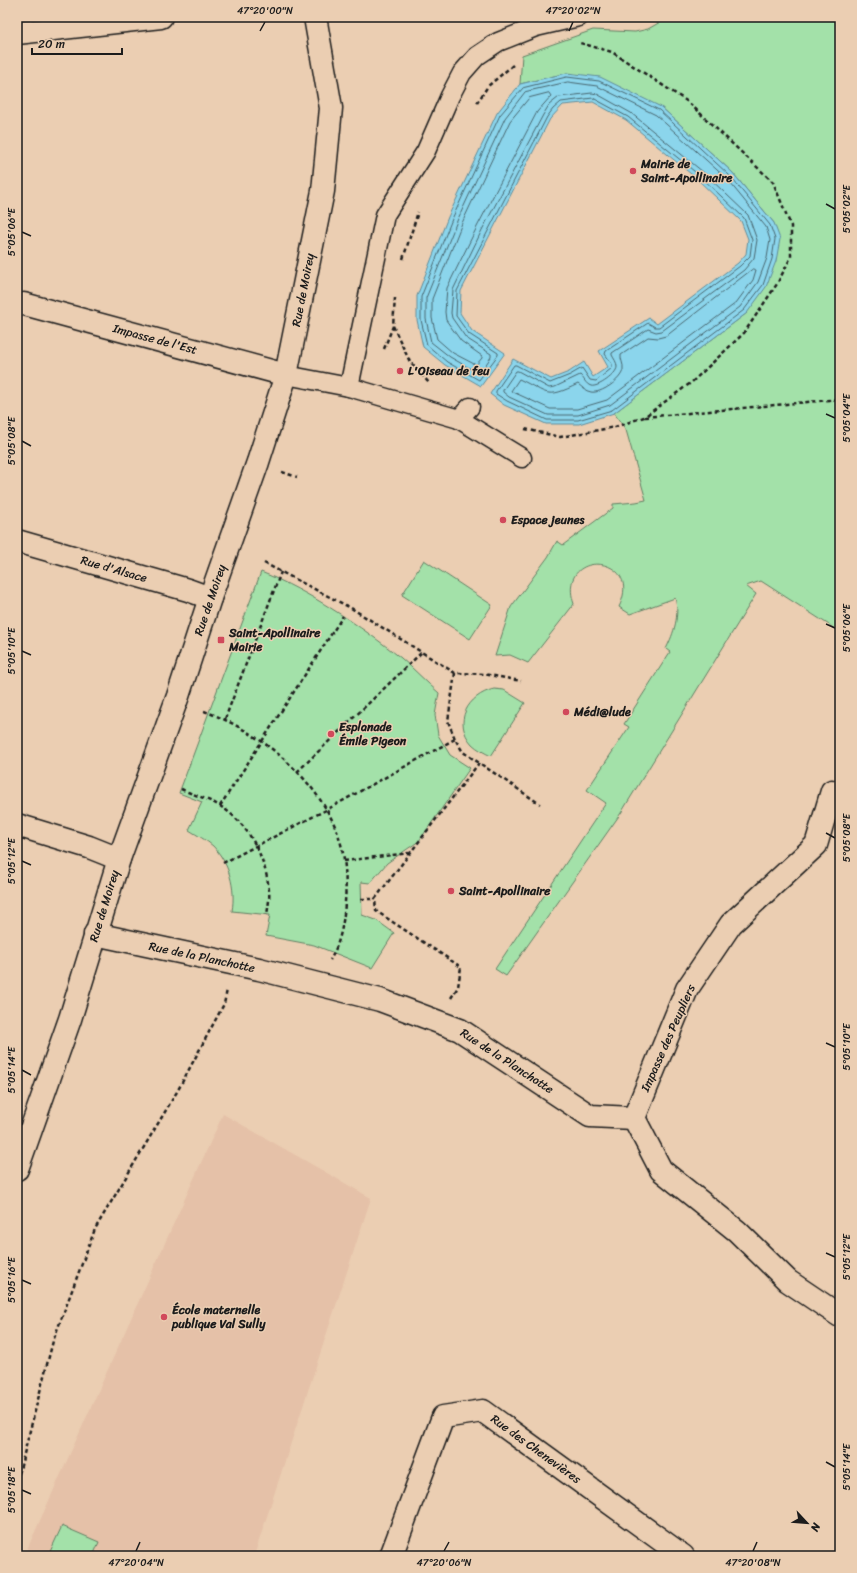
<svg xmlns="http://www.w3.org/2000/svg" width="857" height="1573" font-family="Sriracha,sans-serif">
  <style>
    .built { fill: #e5c1a8 }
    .green { fill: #a3e1a9; stroke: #607e62 }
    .water { fill: #8bd5ec; stroke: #5f8b99 }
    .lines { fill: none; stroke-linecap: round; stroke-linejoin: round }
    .shore { stroke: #48666f; stroke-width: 1 }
    .lane-casing { stroke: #1c1c1c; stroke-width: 21 }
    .street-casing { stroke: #1c1c1c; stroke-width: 25 }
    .path { stroke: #1c1c1c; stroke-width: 2.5; stroke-dasharray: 4 3; stroke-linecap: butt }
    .lane { stroke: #ebceb2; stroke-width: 18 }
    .street { stroke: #ebceb2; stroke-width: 22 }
    .ticks { fill: none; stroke: #1c1c1c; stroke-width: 1.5 }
    .poi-dot { fill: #d1495b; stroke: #ebceb2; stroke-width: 1.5 }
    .labels { text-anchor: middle; stroke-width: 3; stroke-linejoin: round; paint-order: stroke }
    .poi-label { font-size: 12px; font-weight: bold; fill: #1c1c1c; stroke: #ebceb2; text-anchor: start }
    .street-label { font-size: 12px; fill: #1c1c1c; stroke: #ebceb2 }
    .neatline { fill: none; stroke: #1c1c1c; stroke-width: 1.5 }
    .ticks-label { font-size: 10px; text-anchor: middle; fill: #1c1c1c }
  </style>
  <rect width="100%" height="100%" fill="#ebceb2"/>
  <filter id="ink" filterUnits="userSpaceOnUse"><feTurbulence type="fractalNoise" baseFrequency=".025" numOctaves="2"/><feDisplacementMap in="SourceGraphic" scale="8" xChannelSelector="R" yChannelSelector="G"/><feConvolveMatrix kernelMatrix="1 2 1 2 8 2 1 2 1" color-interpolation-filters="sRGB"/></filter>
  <g filter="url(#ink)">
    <!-- built -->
    <polygon class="built" points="223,1114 371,1198 254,1556 24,1556"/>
    <!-- green -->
    <g class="green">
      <path d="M669,17h171v615l-79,-51 -15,5 10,8 -135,219 -115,163 -11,-7 111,-166 -19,-13 42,-63 -5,-3 46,-72 -4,-3c8,-16 14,-34 9,-51l-45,16 -11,-7c26,-53 -64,-60 -45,-3l-46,59 -18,-8 -15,1 16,-49 37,-50 9,-16 6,4 50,-37v-4l23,-2 10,-2 -20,-70 -12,-17 133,-100 27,-90 -42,-51 -71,-65 -94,-34 -47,11 2,-29 71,-25 42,2 13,-3z"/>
      <polygon points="424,560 492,605 470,639 402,595"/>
      <path d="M261,572c48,19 100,54 140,86 13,11 25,24 38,35l-4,22 3,20 12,20 20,13 -51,73 -32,22 -17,20 -9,-1 1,33 14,5 18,13 -22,35 -58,-23 -48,-9 4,-21 -38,-4c4,-23 -3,-48 -19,-65 -7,-6 -16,-11 -24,-16l13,-28 -23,-9z"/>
      <path d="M494,689l10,1 21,13 -34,53c-6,-3 -14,-7 -19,-12 -20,-22 -4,-49 22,-55z"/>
      <polygon points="62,1526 99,1542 93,1556 48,1556"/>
    </g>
    <!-- water -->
    <polygon class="water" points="567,73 600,77 661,107 732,172 774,223 780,239 776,261 766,287 747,313 614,413 579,424 546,424 504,405 490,394 513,359 551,379 569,372 584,362 593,377 608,367 599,351 649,318 657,324 738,263 746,254 748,239 741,221 697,179 626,120 593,102 563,105 550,119 461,291 460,313 472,331 505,353 481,386 445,365 423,347 417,320 417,296 448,217 497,113 520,84"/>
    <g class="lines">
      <!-- shore -->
      <g class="shore">
        <polygon points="567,77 599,81 659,110 729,175 770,225 775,239 772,259 763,285 744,310 612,410 578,420 547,420 507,401 496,394 496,391 514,365 516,365 550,383 570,375 582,368 590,380 596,381 612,368 612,364 605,354 606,351 648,323 655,327 659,327 740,266 750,256 752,240 744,218 700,176 628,117 593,98 561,102 553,109 547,117 457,291 456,316 469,334 498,353 498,355 479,380 447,362 427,345 421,320 421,297 452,219 500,115 523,88"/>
        <path d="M568,82l29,4 59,29 70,63 40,49 4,13 -3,18 -9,24 -18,25 -130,98 -32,10h-30l-39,-18 -6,-5v-2l13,-19h2l31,17 6,-1 25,-12c4,3 5,9 11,11 7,2 26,-12 26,-19 0,-5 -3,-8 -5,-12v-2l36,-24 8,3 6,-1 82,-61 10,-12 3,-18 -9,-25 -45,-43 -72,-59 -34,-19 -5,-1 -33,4 -10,8 -6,10 -61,115 -29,60 -2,23 1,5 14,20 25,16v3l-11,16h-2l-28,-16 -19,-15 -5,-23v-21l31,-77 48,-103 20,-26z"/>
        <polygon points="549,93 551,96 537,112 477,227 447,288 445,312 446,320 461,341 482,356 482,358 476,365 453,353 437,339 432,318 432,299 462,223 510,121 529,98"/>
        <path d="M753,269l3,1 -3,10 -17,23 -129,97 -30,9h-27l-39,-18 8,-12c30,14 26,21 59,5 4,3 7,7 13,8 10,2 30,-12 32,-22 1,-6 -3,-11 -2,-15l27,-18 10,1 8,-2z"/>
      </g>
      <!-- lane casing -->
      <g class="lane-casing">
        <g id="lane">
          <polyline points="286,375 349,387 459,419 470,407"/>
          <polyline points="349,387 385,215 426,151 450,96 462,73 477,56 498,42 536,27 579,17"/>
          <polyline points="459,419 522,458"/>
        </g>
      </g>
      <!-- street casing -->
      <g class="street-casing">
        <g id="street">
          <polyline points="17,33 161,17"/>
          <polyline points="24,304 286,375"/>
          <polyline points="17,541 188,590 210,598"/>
          <polyline points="17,825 89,847 119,859"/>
          <polyline points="95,934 259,969 380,1000 460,1030 590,1116 634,1118"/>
          <polyline points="634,1118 687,989 731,924 816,845 832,791"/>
          <polyline points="634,1118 661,1170 737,1231 788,1281 840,1316"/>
          <polyline points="17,1169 70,1019 119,859 178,696 210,598 258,462 286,375 323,191 331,108 315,17"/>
          <polyline points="391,1556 443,1417 483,1411 683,1556"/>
        </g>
      </g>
      <!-- path -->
      <g class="path">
        <polyline points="477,103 488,86 513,65"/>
        <polyline points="403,259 418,212"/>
        <polyline points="393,326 410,362 430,384"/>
        <polyline points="384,349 393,326 395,298"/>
        <polyline points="645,417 840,399"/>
        <polyline points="525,429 560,437 615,427 644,417 692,382 744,333 777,284 791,257 791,226 773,182 688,102 612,52 580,43"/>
        <polyline points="282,472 297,477"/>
        <polyline points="264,563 351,608 455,673 484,674 521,681"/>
        <polyline points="455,673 448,721 455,739 463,752 540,804"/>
        <path d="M204,711c52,19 106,61 130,113 11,24 13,52 11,78 -1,19 -5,42 -15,58"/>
        <polyline points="225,719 281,572"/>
        <polyline points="297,772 422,652"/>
        <path d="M181,789c13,6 27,10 39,17 29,18 46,52 49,85 1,7 -1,16 -2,24"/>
        <polyline points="220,806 343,616"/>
        <polyline points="344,861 409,853"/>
        <polyline points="223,863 326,810 455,739"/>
        <polyline points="361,899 375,899"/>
        <polyline points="451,998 458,987 461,967 376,911 375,899 479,763"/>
        <polyline points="17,1481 53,1341 95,1229 178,1090 224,1004 227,990"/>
      </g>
      <!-- lane -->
      <use href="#lane" class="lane"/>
      <!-- street -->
      <use href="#street" class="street"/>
    </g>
  </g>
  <!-- ticks -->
  <path class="ticks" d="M260,31l5,-9M569,31l4,-9M826,204l9,5M22,232l9,4M826,414l9,4M22,441l9,5M826,624l9,4M22,651l9,4M826,833l9,5M22,861l9,4M826,1043l9,4M22,1070l9,5M826,1253l9,4M22,1280l9,4M826,1462l9,5M22,1490l9,4M136,1551l4,-9M444,1551l5,-9M753,1551l4,-9"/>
  <!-- markers -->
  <g class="poi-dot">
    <circle cx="633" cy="171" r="4"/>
    <circle cx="400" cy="371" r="4"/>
    <circle cx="503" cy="520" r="4"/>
    <rect x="217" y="636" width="8" height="8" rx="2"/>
    <circle cx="566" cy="712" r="4"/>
    <circle cx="331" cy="734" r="4"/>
    <circle cx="451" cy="891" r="4"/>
    <circle cx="164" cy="1317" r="4"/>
  </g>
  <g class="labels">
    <!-- poi labels -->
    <g class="poi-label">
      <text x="641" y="168">Mairie de<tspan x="641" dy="14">Saint-Apollinaire</tspan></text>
      <text x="408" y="375">L'Oiseau de feu</text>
      <text x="511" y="524">Espace jeunes</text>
      <text x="229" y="637">Saint-Apollinaire<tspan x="229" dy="14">Mairie</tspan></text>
      <text x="574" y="716">Médi@lude</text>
      <text x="339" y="731">Esplanade<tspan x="339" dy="14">Émile Pigeon</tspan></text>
      <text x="459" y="895">Saint-Apollinaire</text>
      <text x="172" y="1314">École maternelle<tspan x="172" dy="14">publique Val Sully</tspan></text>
    </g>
    <!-- street labels -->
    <g class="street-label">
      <text transform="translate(303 290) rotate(-79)" y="4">Rue de Moirey</text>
      <text transform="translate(155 339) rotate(15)" y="4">Impasse de l'Est</text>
      <text transform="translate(114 569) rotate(16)" y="4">Rue d'Alsace</text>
      <text transform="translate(210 600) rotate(-71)" y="4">Rue de Moirey</text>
      <text transform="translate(104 906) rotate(-73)" y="4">Rue de Moirey</text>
      <text transform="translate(202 957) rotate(12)" y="4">Rue de la Planchotte</text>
      <text transform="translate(668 1038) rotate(-66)" y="4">Impasse des Peupliers</text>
      <text transform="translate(507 1061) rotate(33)" y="4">Rue de la Planchotte</text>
      <text transform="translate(536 1449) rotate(36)" y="4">Rue des Chenevières</text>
    </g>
  </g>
  <!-- margin -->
  <rect width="857" height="1573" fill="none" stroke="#ebceb2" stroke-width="44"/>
  <!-- north arrow -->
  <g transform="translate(807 1523) rotate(116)" stroke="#ebceb2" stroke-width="3" paint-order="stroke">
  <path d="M0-3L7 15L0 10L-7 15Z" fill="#1c1c1c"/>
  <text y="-6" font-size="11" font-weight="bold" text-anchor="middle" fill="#1c1c1c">N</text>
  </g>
  <!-- scale -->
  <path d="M32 48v6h90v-6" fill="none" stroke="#1c1c1c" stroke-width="2"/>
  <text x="38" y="48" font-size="12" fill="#1c1c1c" stroke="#ebceb2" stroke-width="3" paint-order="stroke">20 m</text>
  <rect x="22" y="22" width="813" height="1529" class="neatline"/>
  <g class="ticks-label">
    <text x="265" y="14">47°20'00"N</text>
    <text x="573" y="14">47°20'02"N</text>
    <text transform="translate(846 209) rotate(-90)" y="4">5°05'02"E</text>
    <text transform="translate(11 232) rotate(-90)" y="4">5°05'06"E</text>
    <text transform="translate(846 418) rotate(-90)" y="4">5°05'04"E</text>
    <text transform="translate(11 441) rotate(-90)" y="4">5°05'08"E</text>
    <text transform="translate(846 628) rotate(-90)" y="4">5°05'06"E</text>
    <text transform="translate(11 651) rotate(-90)" y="4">5°05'10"E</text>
    <text transform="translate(846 838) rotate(-90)" y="4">5°05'08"E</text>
    <text transform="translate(11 861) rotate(-90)" y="4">5°05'12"E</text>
    <text transform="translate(846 1047) rotate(-90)" y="4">5°05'10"E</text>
    <text transform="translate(11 1070) rotate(-90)" y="4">5°05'14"E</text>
    <text transform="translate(846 1257) rotate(-90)" y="4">5°05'12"E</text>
    <text transform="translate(11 1280) rotate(-90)" y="4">5°05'16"E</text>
    <text transform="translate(846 1467) rotate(-90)" y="4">5°05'14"E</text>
    <text transform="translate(11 1490) rotate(-90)" y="4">5°05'18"E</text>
    <text x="136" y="1566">47°20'04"N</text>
    <text x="444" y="1566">47°20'06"N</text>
    <text x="753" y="1566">47°20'08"N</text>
  </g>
</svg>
